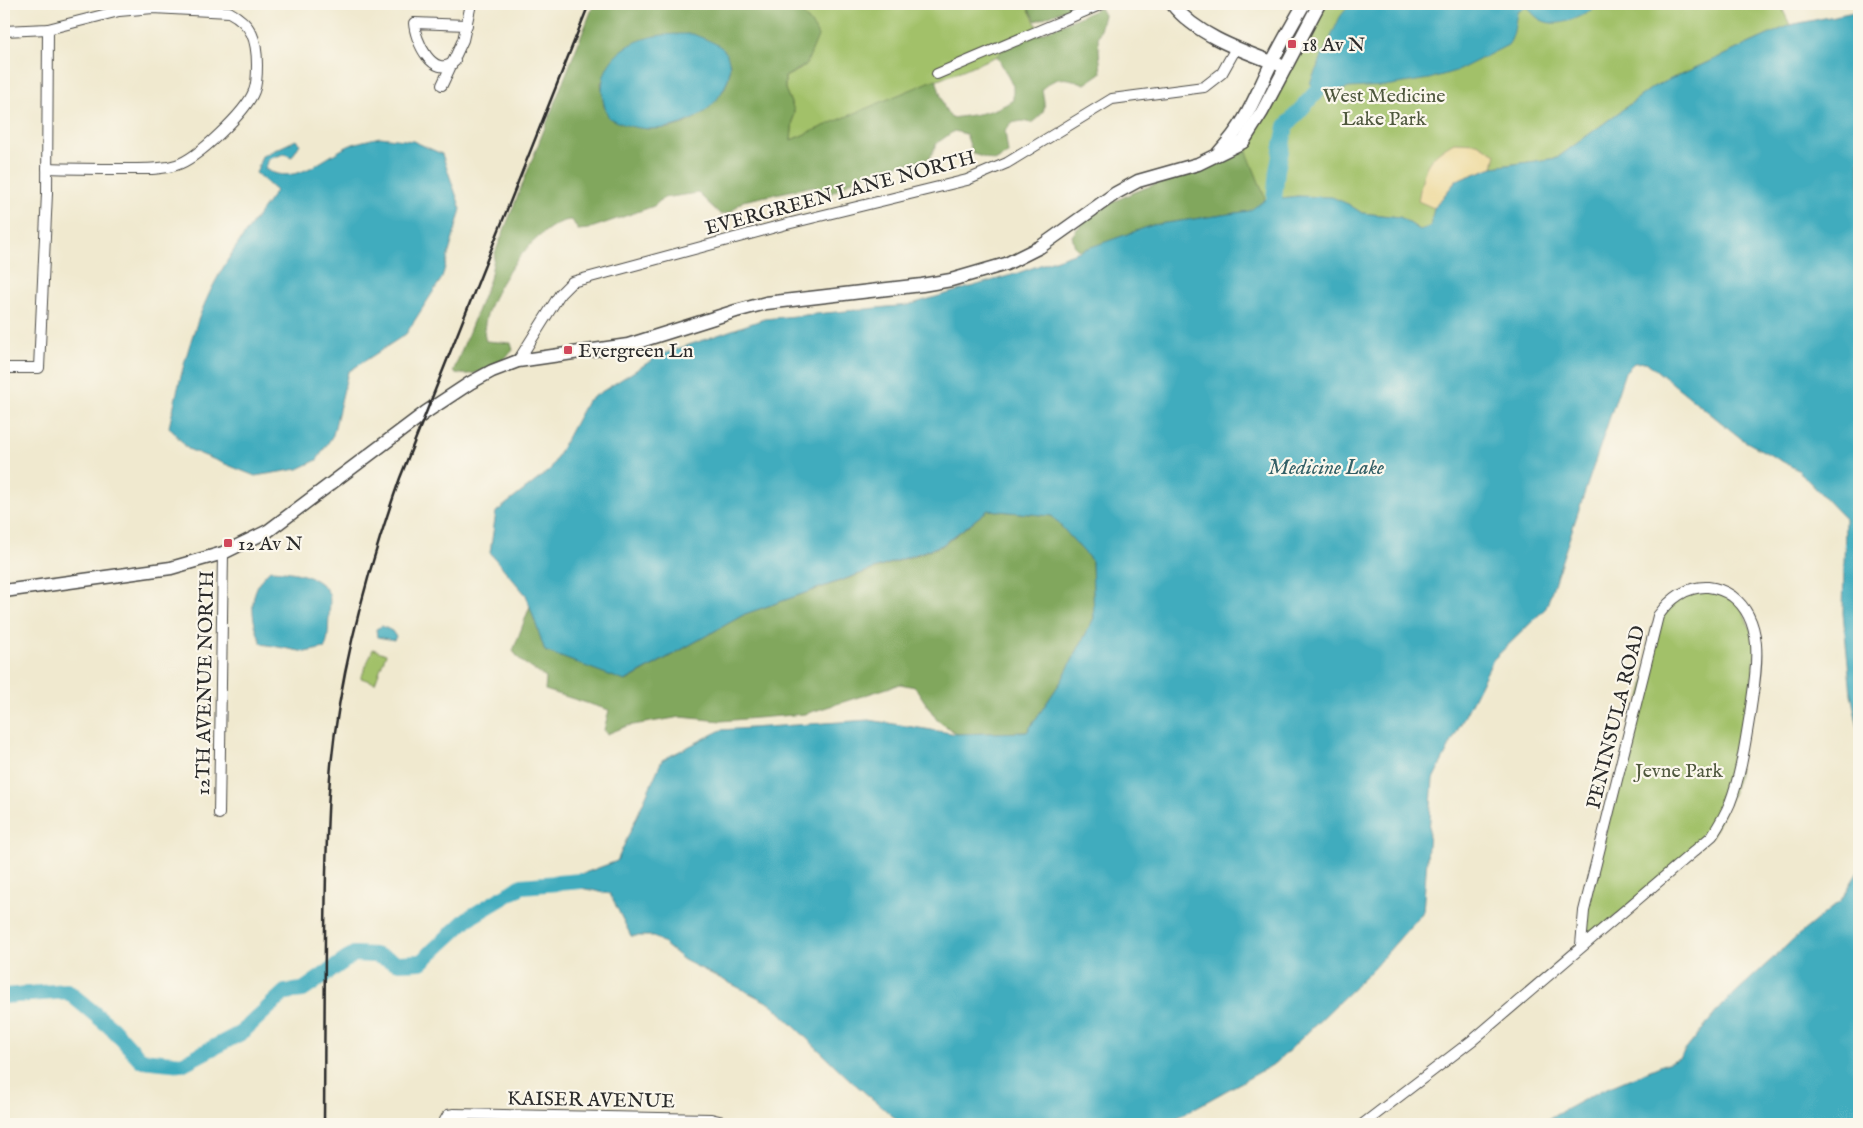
<svg xmlns="http://www.w3.org/2000/svg" width="1863" height="1128" font-family="'IM FELL English',serif">
  <style>
    .green { fill: #a2c169; stroke: #66764a }
    .forest { fill: #81a75d; stroke: #566944; fill-rule: evenodd }
    .sand { fill: #eeda9e; stroke: #8c8264 }
    .water { fill: #3facbe; stroke: #356c74 }
    .lines { fill: none; stroke-linecap: round; stroke-linejoin: round }
    .river { stroke: #3facbe; stroke-width: 16 }
    .minor-casing { stroke: #494844; stroke-width: 12 }
    .tertiary-casing { stroke: #494844; stroke-width: 15 }
    .minor { stroke: #fff; stroke-width: 10 }
    .tertiary { stroke: #fff; stroke-width: 12 }
    .rail { stroke: #2b2b2b; stroke-width: 2.5 }
    .poi-dot { fill: #d1495b; stroke: #fbf7ec; stroke-width: 2 }
    .labels { text-anchor: middle; stroke-width: 4.5; stroke-linejoin: round; paint-order: stroke }
    .poi-label { font-size: 20px; fill: #2b2b2b; stroke: #fbf7ec; text-anchor: start }
    .park-label { font-size: 20px; fill: #4f583e; stroke: #fbf7ec }
    .street-label { font-size: 20px; fill: #2b2b2b; stroke: #fbf7ec }
    .water-label { font-size: 21px; font-style: italic; fill: #335f66; stroke: #fbf7ec }
  </style>
  <rect width="100%" height="100%" fill="#fbf7ec"/>
  <filter id="ink" filterUnits="userSpaceOnUse"><feTurbulence type="fractalNoise" baseFrequency=".02" numOctaves="2"/><feDisplacementMap in="SourceGraphic" scale="10" xChannelSelector="R" yChannelSelector="G"/><feConvolveMatrix kernelMatrix="1 2 1 2 8 2 1 2 1" color-interpolation-filters="sRGB"/></filter>
  <filter id="wash" filterUnits="userSpaceOnUse"><feTurbulence type="fractalNoise" baseFrequency=".0096" numOctaves="4" result="noise"/><feDisplacementMap in="SourceGraphic" scale="20" xChannelSelector="R" yChannelSelector="G"/><feGaussianBlur stdDeviation="1.12" result="paint"/><feColorMatrix in="noise" values="0 0 0 0 0 0 0 0 0 0 0 0 0 0 0 0 0 1.4 0 .05"/><feComposite in="paint" operator="in"/></filter>
  <g filter="url(#wash)">
    <rect width="100%" height="100%" fill="#f0e9cf"/>
    <!-- green -->
    <g class="green">
      <polygon points="798,4 1026,4 1041,34 1003,50 997,56 791,140 794,110 785,89 785,77 801,69 811,24 802,15"/>
      <polygon points="1319,4 1780,4 1790,25 1653,87 1557,158 1493,167 1435,208 1430,227 1420,230 1400,217 1362,213 1348,204 1298,196 1265,200 1243,142"/>
      <polygon points="1705,587 1739,601 1757,645 1736,786 1712,836 1581,945 1581,927 1665,605"/>
      <polygon points="373,649 386,654 375,683 361,678"/>
    </g>
    <!-- forest -->
    <g class="forest">
      <path d="M594,4h204c3,13 16,19 20,32l-12,29 -21,12v12l9,21 -3,30 145,-61 8,28 7,11c23,-3 43,-5 62,-18v-14l-16,-30 6,-6 97,-42 4,7 -6,23 3,35 -16,11c-19,-7 -28,-9 -43,5 3,19 6,22 -11,34l-9,-2 -11,2 -6,8 3,22 -13,8 -22,-7 -7,-20 -12,-3 -17,12 -7,15c-20,6 -42,7 -62,15 -17,6 -29,18 -45,24l-10,-11 -70,15 -12,11 -10,3 -23,-22 -35,5 -9,8 -66,23 -10,1 -6,-10c-35,-1 -99,89 -86,121l25,2 2,7c-12,15 -41,30 -60,22l37,-93 5,-26zM730,62l-1,14 -5,14 -38,33 -16,5 -24,1 -42,-22 -3,-25z"/>
      <polygon points="1026,4 1079,4 1036,21"/>
      <path d="M1243,142l21,53 1,5 -15,11 -97,14 -72,26 -6,-4 -3,-11c22,-34 79,-50 116,-63 21,-7 43,-12 55,-31z"/>
      <polygon points="988,510 1052,516 1092,561 1094,618 1062,680 1027,732 957,734 937,720 915,687 900,684 805,714 721,721 681,717 627,726 607,734 604,730 609,710 545,690 546,678 521,661 513,651 530,606 545,651 626,681 745,614 942,546"/>
    </g>
    <!-- sand -->
    <path class="sand" d="M1454,142l23,1 19,11 -3,13 -37,14 -22,27 -16,-7c6,-32 6,-42 36,-59z"/>
    <!-- water -->
    <g class="water">
      <path d="M1350,4h251c-23,15 -55,33 -73,3l-10,3c-4,12 -2,25 -10,35l-49,25 -30,9 -44,7 -36,2 -26,7 -13,-12 30,-66z"/>
      <polygon points="1859,11 1859,732 1851,694 1843,613 1845,519 1798,470 1743,440 1646,362 1634,363 1625,372 1546,608 1493,660 1433,779 1423,912 1372,970 1276,1063 1166,1124 902,1124 849,1079 771,1004 684,960 654,936 631,936 610,894 557,883 617,861 662,760 721,730 869,720 957,734 1027,732 1062,680 1094,618 1092,561 1052,516 988,510 942,545 745,614 625,681 545,651 526,595 490,553 496,512 550,470 587,401 660,355 764,319 908,305 1015,274 1153,225 1249,211 1265,200 1298,196 1332,197 1348,204 1362,213 1400,217 1420,230 1430,227 1434,208 1456,181 1493,167 1557,158 1653,87 1790,25"/>
      <path d="M693,34c9,4 25,9 31,16 6,7 7,20 4,29 -17,48 -77,62 -119,39 -19,-41 3,-73 46,-82 12,-2 26,-2 38,-2z"/>
      <path d="M380,137l33,4 29,13 19,55 -19,69 -36,56 -58,38 -15,63 -16,25 -19,9 -43,7 -67,-27 -19,-22c11,-48 22,-99 45,-143 17,-33 40,-63 62,-93l-20,-18 6,-17 34,-16 4,4 -8,13 -8,-3 -15,5 -4,10c32,19 60,-14 88,-25 9,-3 19,-5 27,-7z"/>
      <path d="M270,570c19,1 50,4 59,24 2,6 0,17 0,23 -1,11 0,21 -4,31l-20,4 -43,-8c-12,-26 -15,-54 8,-74z"/>
      <polygon points="382,626 392,631 396,637 394,640 377,637 376,629"/>
      <polygon points="1859,870 1859,1124 1539,1124 1600,1091 1679,1058 1722,1005 1796,937 1841,900"/>
    </g>
    <g class="lines">
      <!-- river -->
      <g class="river">
        <polyline points="1267,219 1274,200 1277,171 1286,126 1317,91 1336,78"/>
        <polyline points="4,996 67,991 113,1029 141,1060 182,1064 241,1033 285,992 303,990 354,954 375,955 399,963 421,962 467,919 522,886 581,881"/>
      </g>
    </g>
  </g>
  <g filter="url(#ink)">
    <g class="lines">
      <!-- minor casing -->
      <g class="minor-casing">
        <g id="minor">
          <path d="M4,31l44,-2 71,-18 34,-3 76,4c23,12 28,28 28,53 0,8 0,19 -3,26 -8,21 -57,68 -78,74 -16,5 -33,4 -49,4 -27,0 -53,0 -80,-1"/>
          <path d="M455,61c-22,20 -40,-21 -41,-38l53,2"/>
          <polyline points="937,74 1102,4"/>
          <polyline points="442,85 463,40 471,4"/>
          <polyline points="518,361 560,294 572,282 783,225 967,180 1007,163 1112,99 1204,87 1222,73 1236,48"/>
          <polyline points="4,368 39,368 47,193 48,29"/>
          <polyline points="219,814 223,553"/>
          <polyline points="443,1124 448,1115 454,1114 711,1119 732,1124"/>
          <path d="M1363,1124l111,-85 238,-203c7,-11 13,-21 18,-33 11,-29 15,-59 20,-89 5,-38 18,-91 -18,-118 -7,-5 -15,-8 -24,-9 -22,-1 -38,12 -50,29l-74,295 -3,34"/>
        </g>
      </g>
      <!-- tertiary casing -->
      <g class="tertiary-casing">
        <g id="tertiary">
          <path d="M1172,4c25,32 71,47 108,61"/>
          <path d="M1219,152c29,-31 35,-54 53,-90 10,-20 21,-39 32,-58"/>
          <polyline points="4,591 171,568 223,553 268,531 426,412 470,383 492,371 518,361 628,345 736,311 766,303 922,285 951,280 1006,264 1040,247 1116,193 1138,181 1198,164 1243,142 1262,112 1319,4"/>
        </g>
      </g>
      <!-- minor -->
      <use href="#minor" class="minor"/>
      <!-- tertiary -->
      <use href="#tertiary" class="tertiary"/>
      <!-- rail -->
      <path class="rail" d="M324,1124c0,-64 1,-129 1,-193 1,-56 1,-111 6,-166 10,-99 36,-194 69,-287l189,-474"/>
    </g>
  </g>
  <!-- markers -->
  <g class="poi-dot">
    <rect x="1287" y="39" width="10" height="10" rx="2.5"/>
    <rect x="563" y="345" width="10" height="10" rx="2.5"/>
    <rect x="223" y="538" width="10" height="10" rx="2.5"/>
  </g>
  <g class="labels">
    <!-- poi labels -->
    <g class="poi-label">
      <text x="1302" y="51">18 Av N</text>
      <text x="578" y="357">Evergreen Ln</text>
      <text x="238" y="550">12 Av N</text>
    </g>
    <!-- park labels -->
    <g class="park-label">
      <text x="1384" y="102">West Medicine<tspan x="1384" dy="23">Lake Park</tspan></text>
      <text x="1679" y="777">Jevne Park</text>
    </g>
    <!-- street labels -->
    <g class="street-label">
      <text transform="translate(840 192) rotate(-15)" y="7">EVERGREEN LANE NORTH</text>
      <text transform="translate(204 683) rotate(-89)" y="7">12TH AVENUE NORTH</text>
      <text transform="translate(1615 717) rotate(-76)" y="7">PENINSULA ROAD</text>
      <text transform="translate(591 1099) rotate(1)" y="7">KAISER AVENUE</text>
    </g>
    <!-- water labels -->
    <g class="water-label">
      <text x="1326" y="474">Medicine Lake</text>
    </g>
  </g>
  <!-- margin -->
  <rect width="1863" height="1128" fill="none" stroke="#fbf7ec" stroke-width="20"/>
</svg>
